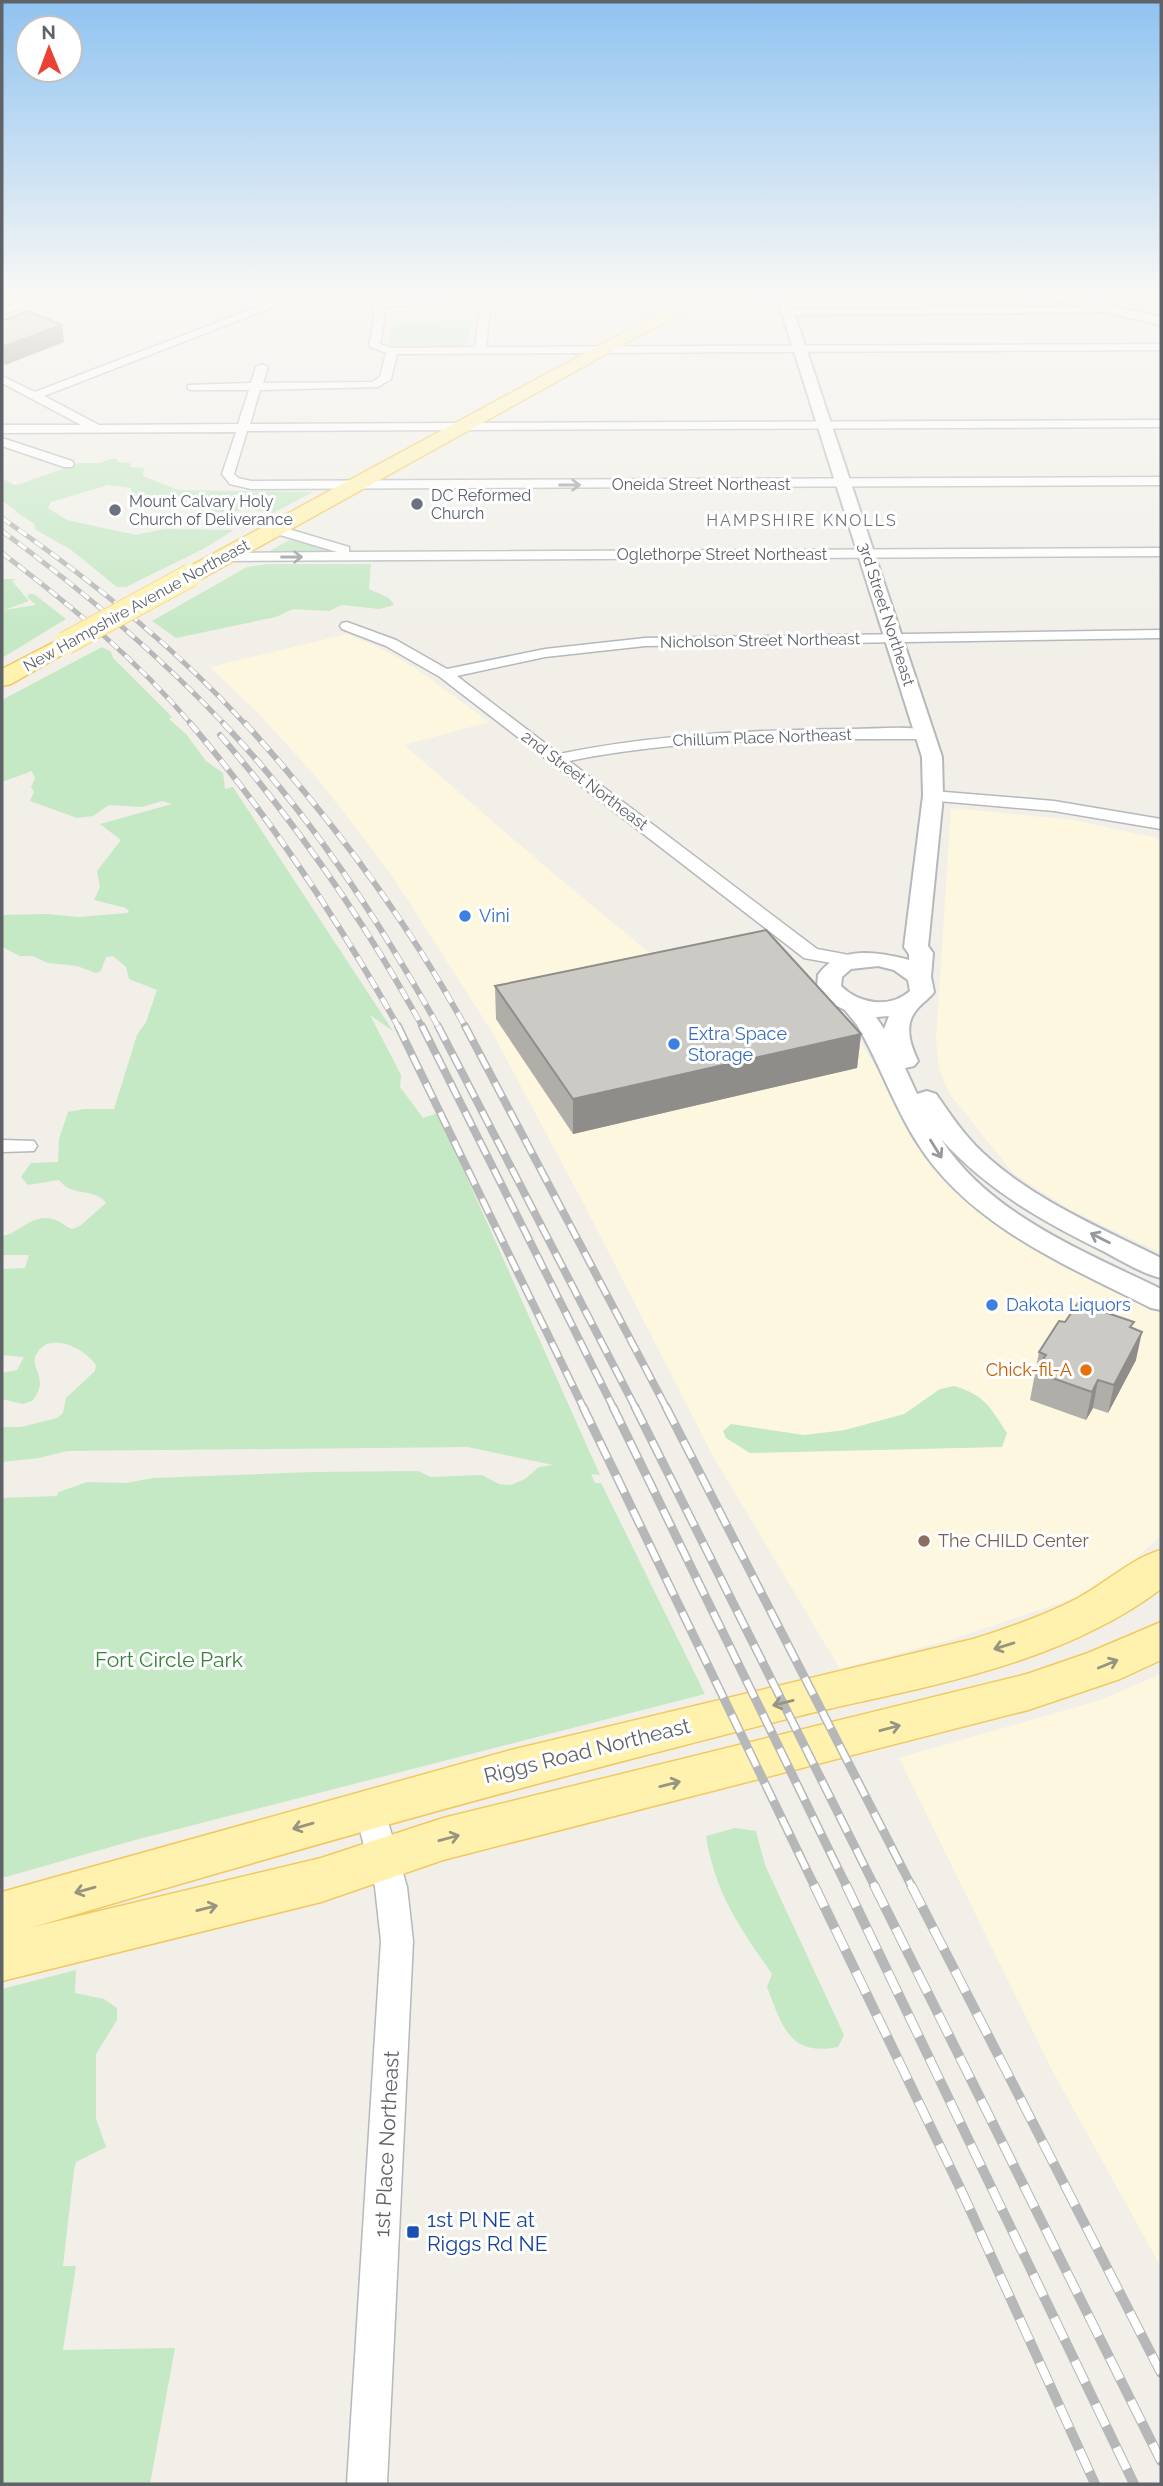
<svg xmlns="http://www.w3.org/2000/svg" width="1163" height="2486" font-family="Raleway,sans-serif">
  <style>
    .commercial { fill: #fef7e0 }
    .green { fill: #c5e8c5 }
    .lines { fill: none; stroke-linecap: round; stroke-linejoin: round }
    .minor-casing { stroke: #b5b8bc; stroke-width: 3 }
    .tertiary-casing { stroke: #b5b8bc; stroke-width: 4 }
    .primary-casing { stroke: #f2c960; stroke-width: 3 }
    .minor { fill: #fff; fill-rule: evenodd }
    .tertiary { fill: #fff; fill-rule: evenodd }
    .primary { fill: #fff2af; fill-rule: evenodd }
    .rail-far4-casing { stroke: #b6b7b8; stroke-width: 5 }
    .rail-far3-casing { stroke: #b6b7b8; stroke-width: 6 }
    .rail-far2-casing { stroke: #b6b7b8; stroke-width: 8 }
    .rail-far1-casing { stroke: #b6b7b8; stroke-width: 9 }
    .rail-casing { stroke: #b6b7b8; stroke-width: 10 }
    .rail-far4 { stroke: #fff; stroke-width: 3.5; stroke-dasharray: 10; stroke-linecap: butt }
    .rail-far3 { stroke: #fff; stroke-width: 4.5; stroke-dasharray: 12; stroke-linecap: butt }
    .rail-far2 { stroke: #fff; stroke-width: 5; stroke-dasharray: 16; stroke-linecap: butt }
    .rail-far1 { stroke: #fff; stroke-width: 6; stroke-dasharray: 19; stroke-linecap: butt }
    .rail { stroke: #fff; stroke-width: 8; stroke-dasharray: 24; stroke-linecap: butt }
    .primary-bridge-casing { stroke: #f2c960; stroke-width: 24; stroke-linecap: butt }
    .primary-bridge { stroke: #fff2af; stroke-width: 23 }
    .wall { fill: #afaea9 }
    .shaded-wall { fill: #8f8d8a }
    .building { fill: #cccac5; stroke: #8f8d8a; stroke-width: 2 }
    .oneway { stroke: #979a9d }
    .oneway2 { stroke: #979581 }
    .worship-dot { fill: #6b7280; stroke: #fff; stroke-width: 2.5 }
    .shop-dot { fill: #3f7fe0; stroke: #fff; stroke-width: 2.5 }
    .food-dot { fill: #e8710a; stroke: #fff; stroke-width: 2.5 }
    .education-dot { fill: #8d6e63; stroke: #fff; stroke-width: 2.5 }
    .transit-dot { fill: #1a4fb4; stroke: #fff; stroke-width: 2.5 }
    .labels { text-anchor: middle; stroke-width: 6; stroke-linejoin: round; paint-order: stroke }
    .far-street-label { font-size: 16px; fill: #5f6368; stroke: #fff }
    .far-worship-label { font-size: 16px; fill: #5b616d; stroke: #fff; text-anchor: start }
    .far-neighbourhood-label { font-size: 16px; letter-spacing: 2px; fill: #70757a; stroke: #fff }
    .shop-label { font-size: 18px; fill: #366cbe; stroke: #fff; text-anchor: start }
    .food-label { font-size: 18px; fill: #c56008; stroke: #fff; text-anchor: end }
    .education-label { font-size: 18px; fill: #785e54; stroke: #fff; text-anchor: start }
    .near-park-label { font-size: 21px; fill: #348238; stroke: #fff }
    .near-street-label { font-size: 21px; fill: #5f6368; stroke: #fff }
    .near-transit-label { font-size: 21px; fill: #164399; stroke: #fff; text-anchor: start }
  </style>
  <rect width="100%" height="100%" fill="#f1efe8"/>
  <!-- commercial -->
  <g class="commercial">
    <polygon points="347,634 382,649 418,670 489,722 404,745 547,868 658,960 849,1025 882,1076 904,1125 937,1168 978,1208 1017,1239 1161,1313 1161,1536 1101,1589 950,1640 840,1669 714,1458 586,1208 492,1032 391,874 318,779 260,715 210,667"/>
    <polygon points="951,808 1073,820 1161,839 1161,1253 1071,1210 1013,1173 949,1093 939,1069 936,1039"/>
    <polygon points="1161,1674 1161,2267 1051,2068 899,1758 1101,1700"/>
  </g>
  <!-- green -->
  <g class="green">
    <polygon points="472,319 468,343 465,347 396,347 388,344 392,323"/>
    <path d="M109,459h8l1,3 12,1v4l14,1 -1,8 35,14 135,2 -40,21 -27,-4 -17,4 -34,-3 2,-7 -2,-3c-21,0 -47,10 -64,-7v-5l-23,-3 -57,17 -3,6 19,12 69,15 28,-6 70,1 -31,19 -77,38h-9l-47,-38 -34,-19 -2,-7c-15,-7 -19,-15 -32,-22v-23l12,7 6,-1 59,-21h21z"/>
    <polygon points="289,540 328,549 330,551 263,555"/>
    <polygon points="268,564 371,564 369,589 389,598 394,605 379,609 342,605 329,611 293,609 276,617 176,638 152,621 247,567"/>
    <polygon points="2,579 16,579 12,581 29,601 4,610 36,605 27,597 29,594 34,594 66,619 2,658 2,612 4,610 2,611"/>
    <path d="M102,647l9,5 2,6 59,59 -3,2 17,15 20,27 17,12 2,16 8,-2 160,244 -23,-16 31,60 -1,12 23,31 15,-5 162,362 -9,-1 4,9h6l104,211 -570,146 -129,37h-4v-379l55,-2 2,-4 28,-10 39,1 27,-5 160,-6 105,-1 13,6 51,-2 17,9 12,1 14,-6 14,-12 14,-2 -85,-18 -401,4 -28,7 -37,4v-35h19l36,-9 6,-5 3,-15 29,-27 1,-6c-11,-16 -47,-36 -60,-10 -7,14 15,23 -4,46l-9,3 -21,-5v-26l15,-3 7,-13 -22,-2v-86l23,-1 4,-13h-27v-19c19,-3 29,-23 51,-17 8,2 12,8 19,10l8,-3 26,-23c-11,-16 -34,-5 -47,-23l-31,5 -7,-8 10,-14 27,-1 1,-23 9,-27 16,-3h30l23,-74 9,-13 11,-32 -28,-11 -3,-12 -13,-11 -7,1 -5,14 -5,2 -19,-7 -29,-3 -15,-7h-13l-18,-9v-32l46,-1 30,3 49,-4 2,-2 -3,-3 -32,-8 6,-13 -3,-16 24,-31 -21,-16 72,-20 -10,-3 -20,6 -33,-2 -16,11 -16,2 -47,-17 4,-9 -3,-5 4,-8 -3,-8 -30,11v-82z"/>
    <path d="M954,1386c31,9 36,21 53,47l-5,14 -252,6 -24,-15 -3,-7 8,-7 73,11 41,-5 59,-16 36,-25z"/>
    <path d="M735,1828l21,3 9,34 79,170 -6,12c-49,10 -56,-22 -71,-60l5,-13c-32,-46 -57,-81 -66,-138z"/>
    <polygon points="76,1970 75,1993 104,1999 117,2008 117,2020 96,2054 96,2119 106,2147 76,2162 74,2170 63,2266 76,2266 63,2350 175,2348 150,2484 2,2484 2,1989"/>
  </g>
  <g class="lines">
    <!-- minor casing -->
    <g class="minor-casing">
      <g id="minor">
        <polygon points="51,291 65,291 2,315 2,309"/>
        <path d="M299,291h15l-270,105 55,29 139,-1 11,-34h-57l-4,-1v-4l63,-2 5,-16 6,-3 6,3 -5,16 109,-1 8,-5 6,-24 -17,-7 6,-31 -3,-9 -51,-15h16l39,10 169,-10h53l-5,3 -110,7 7,10 -4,36 675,-3v6l-764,4 -6,25 -13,8 -118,3 -10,34 911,-4v7l-914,4 -13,43 4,4 13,3 910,-4v8l-910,4 -21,-5 -8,-10 14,-42 -234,1v-8h79l-79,-42v-7l33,16zM473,301l7,10 -5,36 -83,1 -12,-4 5,-29 -3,-8z"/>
        <polygon points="1114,307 1119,310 1118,312 788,315 783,312 788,309"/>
        <polygon points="2,438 72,461 74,464 72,467 64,467 2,446"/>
        <polygon points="275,525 349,547 349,552 1161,548 1161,556 223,561 216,557 223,553 337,552 270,532 270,526"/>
        <path d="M347,622l49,18 51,29 98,-20 100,-11 516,-8v8l-516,8 -100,11 -88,19 102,78c97,-20 194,-24 293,-25 25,0 55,-4 80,2l2,3 -2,3 -6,2c-120,0 -239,-2 -357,22l248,188 43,8 2,4 -9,6 -49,-9 -364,-281 -54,-31 -44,-17 -2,-3 2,-3z"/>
        <polygon points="933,791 1054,801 1161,819 1161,829 1054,811 927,800 925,796 927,792"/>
        <polygon points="2,1140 34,1141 37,1146 34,1151 2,1152"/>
        <polygon points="369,1795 380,1799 384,1808 407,1887 413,1941 387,2484 347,2484 381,1941 375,1887 354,1808 358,1799"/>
      </g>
    </g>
    <!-- tertiary casing -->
    <g class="tertiary-casing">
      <g id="tertiary">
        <path d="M775,291h12l155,466 1,39 -15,150 5,7 -2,24 3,15c-5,7 -11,10 -16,16 -15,16 -8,36 0,53l-4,5 -9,2 12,26 10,-3 9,3c14,20 28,41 46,58 51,48 117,75 179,106v20c-20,-5 -39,-17 -58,-27 -61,-30 -116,-61 -162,-112 48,75 144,113 220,150v21l-10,-2c-83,-42 -181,-82 -233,-164 -24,-37 -38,-80 -61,-119l-12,-15 -16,-8 -12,-14 1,-13c21,-30 60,-23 91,-15v-6l-5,-7 19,-151 -1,-39zM878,966l16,4 14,10 2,11c-20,18 -51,13 -69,-5l1,-9 9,-8zM889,1016l-5,13 -8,-12z"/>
        <polygon points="1025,291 1047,291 1161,317 1161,325 1027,294"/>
      </g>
    </g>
    <!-- primary casing -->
    <g class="primary-casing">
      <g id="primary">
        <polygon points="700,291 720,291 199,580 183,580 180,575 183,570"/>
        <polygon points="66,636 74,638 78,643 74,648 11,684 2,686 2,669"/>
        <path d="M1161,1550v39c-91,68 -206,92 -315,116 -54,12 -107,26 -161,40 -219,56 -435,118 -652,182l288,-69 122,-40 584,-144 61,-21 73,-31v38l-41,19 -92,31 -585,150 -122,42 -319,79v-89l509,-142 462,-111c35,-11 70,-23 103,-40 29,-15 54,-40 85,-49z"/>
      </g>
    </g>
    <!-- minor -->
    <use href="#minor" class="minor"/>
    <!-- tertiary -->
    <use href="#tertiary" class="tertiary"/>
    <!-- primary -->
    <use href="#primary" class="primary"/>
    <!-- rail-far4 casing -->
    <g class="rail-far4-casing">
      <g id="rail-far4">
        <path d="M2,518c88,61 172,128 244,207"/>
        <path d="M2,531c80,59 155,122 223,194"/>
        <path d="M2,553c68,52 134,106 190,172"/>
      </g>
    </g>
    <!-- rail-far3 casing -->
    <g class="rail-far3-casing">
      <g id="rail-far3">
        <path d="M190,723c81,95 148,197 209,305"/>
        <path d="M223,723c87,91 155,196 216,305"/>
        <path d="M245,723c85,94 160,194 221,305"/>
        <path d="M220,735c78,91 146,188 203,293"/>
      </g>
    </g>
    <!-- rail-far2 casing -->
    <g class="rail-far2-casing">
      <g id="rail-far2">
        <polyline points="398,1026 584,1409"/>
        <polyline points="422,1026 614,1409"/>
        <polyline points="438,1026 636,1409"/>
        <polyline points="465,1026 667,1409"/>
      </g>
    </g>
    <!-- rail-far1 casing -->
    <g class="rail-far1-casing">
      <g id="rail-far1">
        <polyline points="583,1407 815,1887"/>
        <polyline points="613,1407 847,1887"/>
        <polyline points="635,1407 875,1887"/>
        <polyline points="666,1407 912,1887"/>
      </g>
    </g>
    <!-- rail casing -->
    <g class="rail-casing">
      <g id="rail">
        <polyline points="814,1885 962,2192 1095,2484"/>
        <polyline points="846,1885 1134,2484"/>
        <polyline points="874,1885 1161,2461"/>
        <polyline points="911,1885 1161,2373"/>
      </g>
    </g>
    <!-- rail-far4 -->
    <use href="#rail-far4" class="rail-far4"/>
    <!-- rail-far3 -->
    <use href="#rail-far3" class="rail-far3"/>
    <!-- rail-far2 -->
    <use href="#rail-far2" class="rail-far2"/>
    <!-- rail-far1 -->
    <use href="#rail-far1" class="rail-far1"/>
    <!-- rail -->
    <use href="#rail" class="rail"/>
    <!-- primary-bridge casing -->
    <g class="primary-bridge-casing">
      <polyline id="primary-bridge" points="66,643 191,575"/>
    </g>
    <!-- primary-bridge -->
    <use href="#primary-bridge" class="primary-bridge"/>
  </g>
  <!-- wall -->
  <g class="wall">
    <polygon points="2,321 62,325 64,342 5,365 2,363"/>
    <polygon points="495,986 861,1034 857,1068 573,1134 496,1019"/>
    <polygon points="1132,1328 1136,1360 1108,1413 1093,1408 1086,1420 1030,1400 1039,1352"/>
  </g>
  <!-- shaded-wall -->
  <g class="shaded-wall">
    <polygon points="62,325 64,342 5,365 3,347"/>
    <polygon points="861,1034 857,1068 573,1134 573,1099"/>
    <polygon points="1142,1332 1136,1360 1108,1413 1114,1385"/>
    <polygon points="1098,1380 1093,1408 1086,1420 1092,1392"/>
  </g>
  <!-- building -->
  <g class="building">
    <polygon points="28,311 62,325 2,347 2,321"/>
    <polygon points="766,930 861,1034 573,1099 495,986"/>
    <polygon points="1078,1303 1134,1322 1130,1327 1142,1332 1114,1385 1098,1380 1092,1392 1035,1372 1046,1355 1039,1352 1059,1321 1065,1322"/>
  </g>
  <!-- one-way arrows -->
  <defs><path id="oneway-shaft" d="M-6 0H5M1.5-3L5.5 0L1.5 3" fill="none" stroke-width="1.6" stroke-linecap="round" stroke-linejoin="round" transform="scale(1.75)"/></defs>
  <g class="oneway">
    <use href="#oneway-shaft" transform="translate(570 485)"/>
    <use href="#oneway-shaft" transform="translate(292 557)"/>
    <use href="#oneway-shaft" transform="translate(936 1149) rotate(58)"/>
    <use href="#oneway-shaft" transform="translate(1100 1238) rotate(-153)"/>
  </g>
  <g class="oneway2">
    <use href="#oneway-shaft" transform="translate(1004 1646) rotate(163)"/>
    <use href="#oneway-shaft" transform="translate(1108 1664) rotate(-22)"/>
    <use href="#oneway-shaft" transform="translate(783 1703) rotate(166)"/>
    <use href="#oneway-shaft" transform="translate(890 1728) rotate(-15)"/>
    <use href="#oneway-shaft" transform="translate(670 1784) rotate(-14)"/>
    <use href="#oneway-shaft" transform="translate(303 1826) rotate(164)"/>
    <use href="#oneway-shaft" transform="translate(449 1838) rotate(-15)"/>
    <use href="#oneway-shaft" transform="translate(85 1890) rotate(164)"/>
    <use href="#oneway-shaft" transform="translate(207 1908) rotate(-14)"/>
  </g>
  <!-- sky -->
  <linearGradient id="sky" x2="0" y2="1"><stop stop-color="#8fc3f1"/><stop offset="0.46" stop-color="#f9f8f5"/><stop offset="1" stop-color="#f9f8f5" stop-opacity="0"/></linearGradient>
  <rect width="1163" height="639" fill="url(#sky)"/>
  <!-- markers -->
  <g class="worship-dot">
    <circle cx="417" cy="504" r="7"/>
    <circle cx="115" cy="510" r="7"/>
  </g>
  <g class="shop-dot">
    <circle cx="465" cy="916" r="7"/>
    <circle cx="674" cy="1044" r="7"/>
    <circle cx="992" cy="1305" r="7"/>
  </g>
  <circle class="food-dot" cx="1086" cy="1370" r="7"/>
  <circle class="education-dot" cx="924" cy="1541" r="7"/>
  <rect class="transit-dot" x="406" y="2225" width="14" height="14" rx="3.5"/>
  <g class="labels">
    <!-- far-street labels -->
    <g class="far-street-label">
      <text x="701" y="490">Oneida Street Northeast</text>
      <text x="722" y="560">Oglethorpe Street Northeast</text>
      <text transform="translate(136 605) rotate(-29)" y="6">New Hampshire Avenue Northeast</text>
      <text transform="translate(887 614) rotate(72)" y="6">3rd Street Northeast</text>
      <text transform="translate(760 640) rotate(-1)" y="6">Nicholson Street Northeast</text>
      <text transform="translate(762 737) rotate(-2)" y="6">Chillum Place Northeast</text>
      <text transform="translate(585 780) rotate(37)" y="6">2nd Street Northeast</text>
    </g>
    <!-- far-worship labels -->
    <g class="far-worship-label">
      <text x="431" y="501">DC Reformed<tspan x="431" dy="18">Church</tspan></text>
      <text x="129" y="507">Mount Calvary Holy<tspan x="129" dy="18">Church of Deliverance</tspan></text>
    </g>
    <!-- far-neighbourhood labels -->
    <g class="far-neighbourhood-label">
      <text x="802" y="526">HAMPSHIRE KNOLLS</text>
    </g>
    <!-- shop labels -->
    <g class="shop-label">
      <text x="479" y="922">Vini</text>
      <text x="688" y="1040">Extra Space<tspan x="688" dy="21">Storage</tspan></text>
      <text x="1006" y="1311">Dakota Liquors</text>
    </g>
    <!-- food labels -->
    <g class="food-label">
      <text x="1072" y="1376">Chick-fil-A</text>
    </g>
    <!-- education labels -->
    <g class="education-label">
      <text x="938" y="1547">The CHILD Center</text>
    </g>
    <!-- near-park labels -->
    <g class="near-park-label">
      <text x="169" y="1667">Fort Circle Park</text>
    </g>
    <!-- near-street labels -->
    <g class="near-street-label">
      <text transform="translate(587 1751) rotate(-14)" y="7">Riggs Road Northeast</text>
      <text transform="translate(387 2144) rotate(-87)" y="7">1st Place Northeast</text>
    </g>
    <!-- near-transit labels -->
    <g class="near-transit-label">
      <text x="427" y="2227">1st Pl NE at<tspan x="427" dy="24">Riggs Rd NE</tspan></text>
    </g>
  </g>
  <!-- border -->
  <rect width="1163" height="2486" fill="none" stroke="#5f6368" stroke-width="7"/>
  <!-- north arrow -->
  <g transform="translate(49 49) rotate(359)"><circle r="33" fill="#ffffff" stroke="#bfc1c3" stroke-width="2"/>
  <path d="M0-5L12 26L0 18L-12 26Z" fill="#ea4335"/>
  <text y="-10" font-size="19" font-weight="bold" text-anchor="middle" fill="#5f6368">N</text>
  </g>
</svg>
